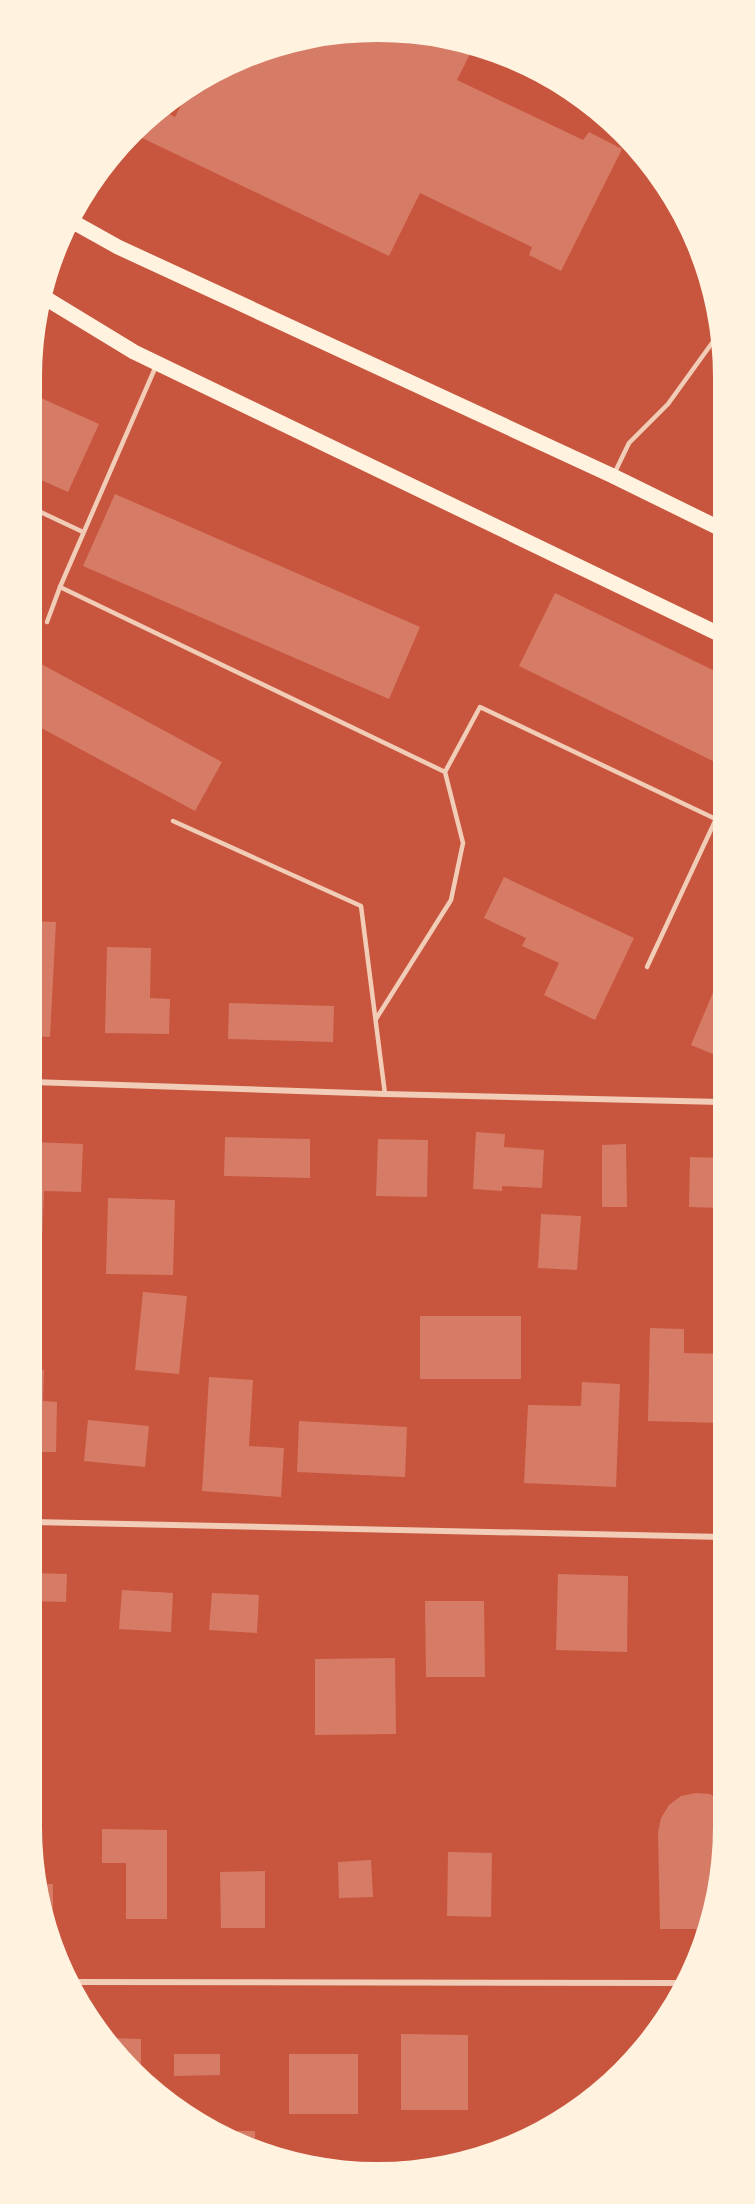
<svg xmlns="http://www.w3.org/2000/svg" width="755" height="2204" font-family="Arial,sans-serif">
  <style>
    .building { fill: #d67c66 }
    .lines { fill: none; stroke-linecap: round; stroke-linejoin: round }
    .service { stroke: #f1ccb7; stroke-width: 4.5 }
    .minor { stroke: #f1ccb7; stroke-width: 6 }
    .primary { stroke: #fff3e0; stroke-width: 15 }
  </style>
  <rect width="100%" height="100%" fill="#c8553d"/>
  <!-- building -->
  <g class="building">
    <polygon points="332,35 467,43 474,46 457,80 583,140 589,132 622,149 561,271 529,255 532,247 420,193 389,256 138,136 165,112 175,117 187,93 204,78"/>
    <polygon points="32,394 99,424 68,492 32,476"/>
    <polygon points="115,494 420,627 389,699 83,566"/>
    <polygon points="555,593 721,674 721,765 519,666"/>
    <polygon points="32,659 222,762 195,811 32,723"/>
    <polygon points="32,796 38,796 34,855 32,855"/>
    <polygon points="504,877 634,938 595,1020 544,995 559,963 522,946 526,938 484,918"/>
    <polygon points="32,921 56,922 50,1037 32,1036"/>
    <polygon points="107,947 151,948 150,998 170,999 169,1034 105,1033"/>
    <polygon points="722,971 722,1058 691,1045"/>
    <polygon points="229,1003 334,1006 333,1042 228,1039"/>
    <polygon points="476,1132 505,1134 504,1147 544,1150 542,1188 502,1186 502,1191 473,1189"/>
    <polygon points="225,1137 310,1139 310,1178 224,1176"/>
    <polygon points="378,1139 428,1140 427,1197 376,1196"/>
    <polygon points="32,1142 83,1144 81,1192 44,1191 42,1242 32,1242"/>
    <polygon points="626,1144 627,1207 602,1207 602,1145"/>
    <polygon points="690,1157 722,1158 722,1208 689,1207"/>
    <polygon points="108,1198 175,1200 173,1275 106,1274"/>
    <polygon points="541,1214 581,1216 577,1270 538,1268"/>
    <polygon points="143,1292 187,1296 179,1374 135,1370"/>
    <rect x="420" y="1316" width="101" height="63"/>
    <polygon points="650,1328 684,1329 684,1353 723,1354 723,1423 648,1421"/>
    <polygon points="32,1369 44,1370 43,1401 57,1402 56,1452 32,1452"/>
    <polygon points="209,1377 253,1380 249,1446 284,1448 281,1497 202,1491"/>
    <polygon points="582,1382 620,1384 616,1487 524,1483 528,1405 581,1406"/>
    <polygon points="88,1420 149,1426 145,1467 84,1461"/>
    <polygon points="299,1421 407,1427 405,1477 297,1472"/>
    <polygon points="32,1573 67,1574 66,1602 32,1601"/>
    <polygon points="558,1574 628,1576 627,1652 556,1650"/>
    <polygon points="122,1590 173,1593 171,1632 119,1629"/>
    <polygon points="212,1593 259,1595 257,1633 209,1630"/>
    <polygon points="425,1601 484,1601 485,1677 426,1677"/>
    <polygon points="395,1658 396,1734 315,1735 315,1659"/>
    <polygon points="696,1793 710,1794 723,1803 724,1827 712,1916 699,1944 696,1944 696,1929 660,1929 658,1832 661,1818 669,1805 681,1796"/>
    <polygon points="102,1829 167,1830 167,1919 126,1919 126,1863 102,1863"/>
    <polygon points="448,1852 492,1853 491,1917 447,1916"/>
    <polygon points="371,1860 373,1897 339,1898 338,1862"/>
    <polygon points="265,1871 265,1928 221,1928 220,1872"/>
    <polygon points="43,1884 53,1884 53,1932 52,1932"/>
    <polygon points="401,2034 468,2035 468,2110 401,2110"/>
    <polygon points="107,2038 141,2039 141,2073 118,2055"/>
    <polygon points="174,2054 220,2054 220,2075 174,2076"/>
    <rect x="289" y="2054" width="69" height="60"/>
    <polygon points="216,2131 255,2131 255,2146 224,2137"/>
  </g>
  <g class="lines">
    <!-- service -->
    <g class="service">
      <polyline points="614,474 629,443 668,404 720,332"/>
      <polyline points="32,508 83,532"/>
      <polyline points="60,587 445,772 480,707 722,822"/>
      <polyline points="47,622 60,587 156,366"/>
      <polyline points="173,821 361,906 385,1094"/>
      <polyline points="647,967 716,819"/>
      <polyline points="376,1019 451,900 463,843 445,772"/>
    </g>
    <!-- minor -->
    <g class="minor">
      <polyline points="32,1082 385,1094 722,1102"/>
      <polyline points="32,1522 723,1537"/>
      <polyline points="72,1982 681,1983"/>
    </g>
    <!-- primary -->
    <g class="primary">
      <polyline points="75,223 118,247 613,476 721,529"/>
      <polyline points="42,296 134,352 721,635"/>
    </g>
  </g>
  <!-- crop -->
  <path d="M0 0H755V2204H0ZM377 42H378A335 335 0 0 1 713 377V1827A335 335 0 0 1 378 2162H377A335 335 0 0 1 42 1827V377A335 335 0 0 1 377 42Z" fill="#fff3e0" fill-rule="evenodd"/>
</svg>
